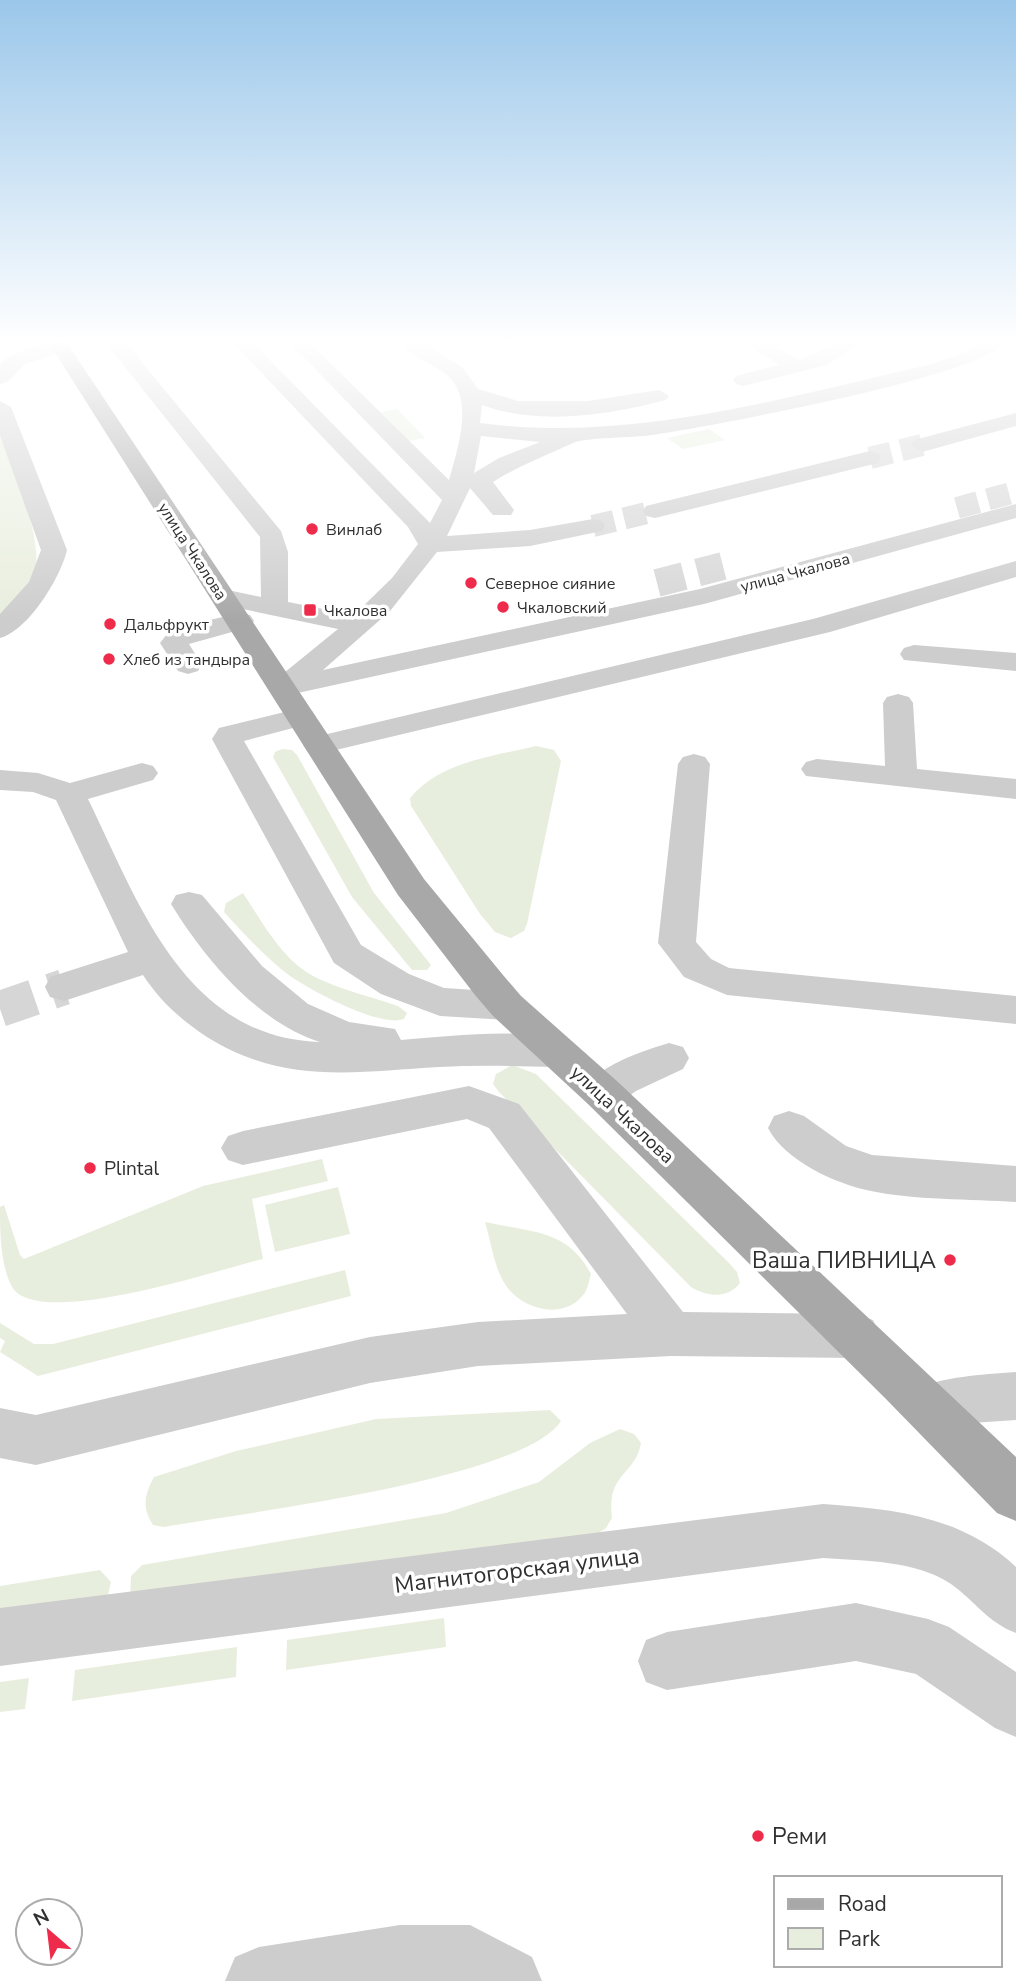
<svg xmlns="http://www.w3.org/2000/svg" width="1016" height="1981" font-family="'Nunito Sans',sans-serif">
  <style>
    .green { fill: #e8eede }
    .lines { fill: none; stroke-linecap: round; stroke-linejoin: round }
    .minor-tunnel-far2 { stroke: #d6d6d6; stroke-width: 22; stroke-dasharray: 22 10; stroke-linecap: butt }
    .minor-tunnel-far1 { stroke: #d6d6d6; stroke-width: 28; stroke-dasharray: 28 14; stroke-linecap: butt }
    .minor-tunnel { stroke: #d6d6d6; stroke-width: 36; stroke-dasharray: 36 18; stroke-linecap: butt }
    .minor { fill: #cdcdcd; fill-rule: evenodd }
    .major { fill: #a8a8a8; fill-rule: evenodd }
    .poi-dot { fill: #ee2b4a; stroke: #fff; stroke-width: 2.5 }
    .labels { text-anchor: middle; stroke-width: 7; stroke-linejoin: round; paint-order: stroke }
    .far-poi-label { font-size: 16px; fill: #303030; stroke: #fff; text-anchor: start }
    .far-street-label { font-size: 16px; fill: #303030; stroke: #fff }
    .street-label { font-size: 19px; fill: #303030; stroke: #fff }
    .poi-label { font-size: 19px; fill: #303030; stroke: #fff; text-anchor: start }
    .near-poi-label { font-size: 23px; fill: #303030; stroke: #fff; text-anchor: end }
    .near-street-label { font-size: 23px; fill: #303030; stroke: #fff }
  </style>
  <rect width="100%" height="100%" fill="#fff"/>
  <!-- green -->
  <g class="green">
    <polygon points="397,409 425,438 408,441 381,412"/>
    <polygon points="709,429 725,440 683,449 667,438"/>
    <path d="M0,436c13,37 49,110 32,147 -6,13 -22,26 -32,37z"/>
    <path d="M536,746l18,4 7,11 -34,163 -3,7 -13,7 -16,-6 -15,-18 -69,-108 -1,-8c31,-37 82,-41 126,-52z"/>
    <polygon points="282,749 292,750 297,755 374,893 431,965 427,970 412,970 352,897 273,757 275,752"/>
    <path d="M243,893c20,30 40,69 74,85 25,12 55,19 81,28l9,7 -3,6c-24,9 -92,-28 -114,-43 -24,-18 -46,-42 -66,-64l2,-9z"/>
    <path d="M512,1065l24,9 192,188 9,10 3,11c-12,16 -33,14 -49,4l-192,-195 -6,-8 3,-10z"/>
    <path d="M322,1159l6,22 -76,18 11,60c-46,11 -216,68 -249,31 -14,-21 -14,-58 -14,-83l4,-2 16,50 4,4 179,-73z"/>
    <polygon points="338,1187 350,1234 275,1252 265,1205"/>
    <path d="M485,1222c45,10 83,7 106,52 -2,6 -3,15 -7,20 -20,27 -63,16 -79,-10 -11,-17 -14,-42 -20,-62z"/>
    <polygon points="345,1270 351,1296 38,1376 0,1352 5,1341 0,1338 0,1323 34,1344 53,1344"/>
    <path d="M550,1410l11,11c-38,59 -320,92 -397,106l-11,-2c-11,-18 -9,-29 1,-48l82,-26 140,-32z"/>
    <path d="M620,1429l14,5 7,9c-6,33 -35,30 -29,75l-6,10 -16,11 -460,59 1,-22 11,-11 304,-52 93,-31 51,-39z"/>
    <polygon points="100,1570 111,1582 106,1603 0,1619 0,1586"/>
    <polygon points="444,1618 446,1647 286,1670 287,1640"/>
    <polygon points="237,1647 236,1677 72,1701 75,1670"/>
    <polygon points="29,1678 25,1709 0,1712 0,1682"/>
  </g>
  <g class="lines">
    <!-- minor-tunnel-far2 -->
    <g class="minor-tunnel-far2">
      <polyline points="870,458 922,445"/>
      <polyline points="957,508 1011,493"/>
      <polyline points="593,526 655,511"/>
    </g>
    <!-- minor-tunnel-far1 -->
    <polyline class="minor-tunnel-far1" points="657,583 723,566"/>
    <!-- minor-tunnel -->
    <polyline class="minor-tunnel" points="0,1009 64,987"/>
    <!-- minor -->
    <g class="minor">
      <path d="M49,343h18l3,3 -3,4 -42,14 -18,18 -7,2v-20c14,-13 32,-17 49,-21z"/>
      <path d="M106,343h20l155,188 7,21v50l66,13 38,-37 26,-34 -10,-17 -175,-184h20l177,180 12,-23 -152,-157h20l139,137c9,-33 28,-86 -7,-109 -13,-8 -31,-15 -39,-28h21l38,24 16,22 40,12h70l71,-11 10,6 -3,4c-58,15 -127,26 -184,5l-2,18c149,20 299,-24 444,-57l32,-10 25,-13h23c-25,34 -298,84 -352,92 -18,3 -65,2 -79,8 -26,12 -55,23 -80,39l21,28 -3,5h-18l-23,-27 -23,48 83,-6 63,-11 9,2 3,5 -3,5 -72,15 -93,6 -47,59 -67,59 377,-81 316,-85v14l-312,86 -420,92 -10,-3 -5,-6 5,-6 64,-52 -124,-26 -4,-6 4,-6 9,-2 38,8 -1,-60zM481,436l59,6 -41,16 -25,15z"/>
      <polygon points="746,343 768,343 799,360 838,343 862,343 826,365 743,386 736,384 733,380 736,376 779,365"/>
      <path d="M0,401l11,6 56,143c-6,27 -39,81 -67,88v-24l29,-32 12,-32 -41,-114z"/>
      <polygon points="1016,413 1016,426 922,452 911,445 914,440"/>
      <polygon points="870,451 878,453 881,458 878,463 655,518 646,516 643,511 646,506"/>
      <polygon points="1016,561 1016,577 830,632 319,754 308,752 303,745 308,738 319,736 813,619"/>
      <polygon points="240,613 250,615 254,621 250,627 189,644 202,665 198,671 188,674 178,671 160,643 171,629"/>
      <polygon points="914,645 1016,653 1016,671 904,660 900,654 904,648"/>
      <polygon points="898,694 909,697 913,703 917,769 1016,779 1016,799 806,776 801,769 806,762 817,759 885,766 883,703 887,697"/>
      <polygon points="301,708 312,711 316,717 312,723 244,741 361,945 409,974 444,988 507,992 521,996 526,1006 521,1016 507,1020 440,1016 381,994 334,963 212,739 219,728"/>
      <polygon points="694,754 705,757 710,764 696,942 711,959 729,968 1016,996 1016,1024 727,995 684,977 658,943 678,764 683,757"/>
      <path d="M142,763l11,3 5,7 -5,7 -65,19c50,102 96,239 232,243 -63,-20 -115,-83 -149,-138l5,-9 13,-3 13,3 60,71 46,38 41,18 46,7 6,11c47,-4 125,-13 169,1l6,11 -6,11 -14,4c-39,-1 -78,-2 -117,0 -85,5 -155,18 -232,-30 -26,-17 -47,-36 -64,-62l-79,26 -14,-4 -5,-10 5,-10 78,-25 -72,-152 -23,-8 -33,-2v-20l38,3 32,10z"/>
      <path d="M669,1043l14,4 6,11 -6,11 -47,22 -18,13 -15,5 -15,-5 -6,-11c15,-28 58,-41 87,-50z"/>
      <polygon points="469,1086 519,1104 683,1312 856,1314 873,1320 880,1336 873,1352 856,1358 671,1356 478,1366 370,1383 36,1465 0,1458 0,1408 36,1415 370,1337 478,1322 627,1314 489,1128 467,1119 243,1165 228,1160 221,1148 228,1136 243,1131"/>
      <path d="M789,1111l15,5 42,30 26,9 144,11v36c-44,-3 -104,-2 -145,-11 -35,-7 -86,-30 -103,-63l6,-12z"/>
      <path d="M1016,1372v48l-59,4 -28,7 -18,-7 -7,-17 7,-17c35,-14 68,-15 105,-18z"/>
      <path d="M823,1504c71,5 139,12 193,63v66c-29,-11 -41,-32 -65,-49 -36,-24 -86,-23 -128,-26l-823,108v-58z"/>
      <polygon points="856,1603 928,1619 949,1627 1016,1672 1016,1737 995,1728 916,1674 856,1661 667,1690 646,1682 638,1661 646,1640 667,1632"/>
      <polygon points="400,1925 470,1925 532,1957 542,1981 225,1981 235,1957 259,1947"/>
    </g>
    <!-- major -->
    <polygon class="major" points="49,343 67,343 424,879 503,975 521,996 618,1082 1016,1457 1016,1521 997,1513 885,1398 588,1104 493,1016 475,995 398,895"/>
  </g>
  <!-- sky -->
  <linearGradient id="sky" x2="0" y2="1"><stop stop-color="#9bc7ea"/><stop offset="0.55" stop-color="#fff"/><stop offset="1" stop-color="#fff" stop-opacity="0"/></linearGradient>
  <rect width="1016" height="620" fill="url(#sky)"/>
  <!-- markers -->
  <g class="poi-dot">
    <circle cx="312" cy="529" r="7"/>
    <circle cx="471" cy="583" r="7"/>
    <circle cx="503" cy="607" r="7"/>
    <rect x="303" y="603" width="14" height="14" rx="3.5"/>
    <circle cx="110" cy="624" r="7"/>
    <circle cx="109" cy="659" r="7"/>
    <circle cx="90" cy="1168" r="7"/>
    <circle cx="950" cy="1260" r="7"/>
    <circle cx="758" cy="1836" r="7"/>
  </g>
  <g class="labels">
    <!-- far-poi labels -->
    <g class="far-poi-label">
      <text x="326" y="535">Винлаб</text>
      <text x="485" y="589">Северное сияние</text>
      <text x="517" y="613">Чкаловский</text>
      <text x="324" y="616">Чкалова</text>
      <text x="124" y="630">Дальфрукт</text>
      <text x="123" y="665">Хлеб из тандыра</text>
    </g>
    <!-- far-street labels -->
    <g class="far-street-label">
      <text transform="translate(193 551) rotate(57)" y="6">улица Чкалова</text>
      <text transform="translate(795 572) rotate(-15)" y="6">улица Чкалова</text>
    </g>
    <!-- street labels -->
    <g class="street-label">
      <text transform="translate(623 1114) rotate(43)" y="7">улица Чкалова</text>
    </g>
    <!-- poi labels -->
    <g class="poi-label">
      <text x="104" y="1175">Plintal</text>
    </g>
    <!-- near-poi labels -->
    <g class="near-poi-label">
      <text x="936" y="1268">Ваша ПИВНИЦА</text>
      <text x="772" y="1844" text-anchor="start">Реми</text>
    </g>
    <!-- near-street labels -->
    <g class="near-street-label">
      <text transform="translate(517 1570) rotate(-7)" y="8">Магнитогорская улица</text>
    </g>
  </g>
  <!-- legend -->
  <rect x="774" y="1876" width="228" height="91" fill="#ffffff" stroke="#acacac" stroke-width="2"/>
  <rect x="788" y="1899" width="35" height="10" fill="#a8a8a8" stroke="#acacac" stroke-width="2"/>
  <text x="838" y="1911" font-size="21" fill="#303030">Road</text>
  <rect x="788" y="1928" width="35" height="21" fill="#e8eede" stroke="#acacac" stroke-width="2"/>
  <text x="838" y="1946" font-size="21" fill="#303030">Park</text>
  <!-- north arrow -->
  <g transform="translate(49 1932) rotate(332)"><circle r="33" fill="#ffffff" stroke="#acacac" stroke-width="2"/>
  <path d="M0-5L12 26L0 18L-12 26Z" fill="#ee2b4a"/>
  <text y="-10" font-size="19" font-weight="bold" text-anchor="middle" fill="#303030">N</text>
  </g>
</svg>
